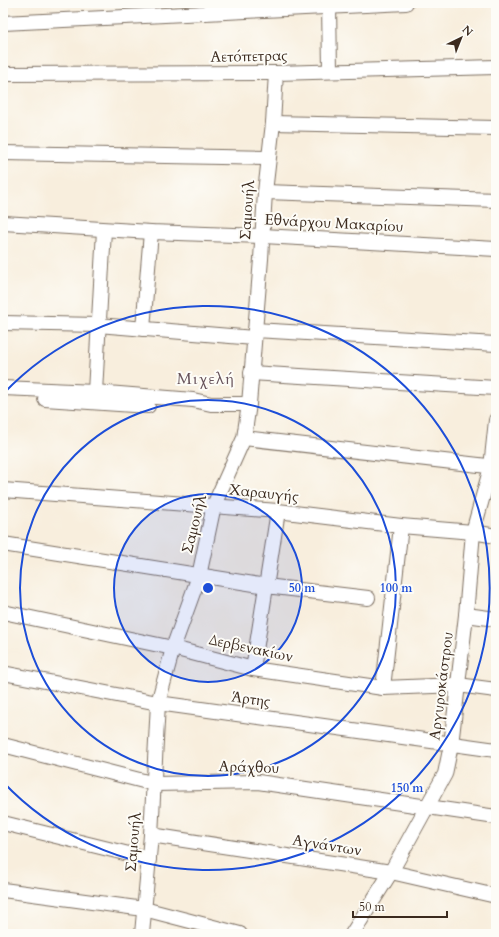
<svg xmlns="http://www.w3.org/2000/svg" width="499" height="937" font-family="Cardo,serif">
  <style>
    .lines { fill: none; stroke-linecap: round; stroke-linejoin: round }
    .street-casing { stroke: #7d6f61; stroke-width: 16 }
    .street { stroke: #fff; stroke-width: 14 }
    .ring { fill: none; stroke: #1d4ed8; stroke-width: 2 }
    .labels { text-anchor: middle; stroke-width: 4; stroke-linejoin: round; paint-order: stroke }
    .street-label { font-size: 15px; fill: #3b2a1e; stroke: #fdfcf7 }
    .neighbourhood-label { font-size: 16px; letter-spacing: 1px; fill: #67535b; stroke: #fdfcf7 }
    .centre { fill: #1d4ed8; stroke: #fdfcf7; stroke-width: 2 }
    .ring-label { font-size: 12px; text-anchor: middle; font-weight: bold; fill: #1d4ed8; stroke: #fdfcf7; stroke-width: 4; stroke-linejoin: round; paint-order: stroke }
  </style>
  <rect width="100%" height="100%" fill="#fdfcf7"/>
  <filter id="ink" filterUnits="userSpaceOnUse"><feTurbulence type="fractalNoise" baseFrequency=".025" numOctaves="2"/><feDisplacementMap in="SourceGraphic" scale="8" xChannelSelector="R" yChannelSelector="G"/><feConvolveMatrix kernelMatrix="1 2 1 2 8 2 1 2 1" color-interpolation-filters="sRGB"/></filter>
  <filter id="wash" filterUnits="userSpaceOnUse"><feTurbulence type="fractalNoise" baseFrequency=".012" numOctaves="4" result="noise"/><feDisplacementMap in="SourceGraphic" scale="16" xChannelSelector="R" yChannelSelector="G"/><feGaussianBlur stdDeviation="0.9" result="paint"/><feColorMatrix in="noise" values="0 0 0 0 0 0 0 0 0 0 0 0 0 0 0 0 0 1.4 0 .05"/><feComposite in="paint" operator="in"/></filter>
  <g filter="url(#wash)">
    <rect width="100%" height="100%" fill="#f8eedd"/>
  </g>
  <g filter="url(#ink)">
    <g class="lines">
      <!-- street casing -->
      <g class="street-casing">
        <g id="street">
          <polyline points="329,3 330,71"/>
          <polyline points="3,23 406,3"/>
          <polyline points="3,74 276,73 496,67"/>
          <polyline points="273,123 496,128"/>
          <polyline points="3,153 268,158"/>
          <polyline points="265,192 496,200"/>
          <polyline points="3,223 151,232 263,236 496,249"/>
          <polyline points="3,323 98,325 254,338"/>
          <polyline points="143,329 151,232"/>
          <polyline points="255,330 496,344"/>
          <polyline points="251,373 496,388"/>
          <polyline points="3,388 95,392 193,400 211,404 249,404"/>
          <polyline points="95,392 104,230"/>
          <polyline points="45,399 148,406"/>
          <polyline points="244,438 496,467"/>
          <polyline points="3,490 278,511 401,526 473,532 496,536"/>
          <polyline points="3,544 266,586 368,598"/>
          <polyline points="3,612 173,648 253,669 383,688 458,685 496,690"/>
          <polyline points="466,615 496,619"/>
          <polyline points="253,669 278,511"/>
          <polyline points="3,673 158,703 496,750"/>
          <polyline points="383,688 401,526"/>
          <polyline points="3,745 155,784 258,782 496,817"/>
          <polyline points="3,823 149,859"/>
          <polyline points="151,835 391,872 496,896"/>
          <polyline points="3,890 144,909 240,934"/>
          <polyline points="142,934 151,835 158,703 173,648 199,576 214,505 244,438 249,404 261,259 265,192 273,123 276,73"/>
          <polyline points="352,934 391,872 445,774 451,745 466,615 473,532 491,467 496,420"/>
        </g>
      </g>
      <!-- street -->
      <use href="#street" class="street"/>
    </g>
  </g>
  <!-- distance rings -->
  <circle cx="208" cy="588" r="94" fill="#1d4ed8" fill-opacity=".12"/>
  <g class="ring">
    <circle cx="208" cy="588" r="94"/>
    <circle cx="208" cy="588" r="188"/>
    <path d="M3 394A282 282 0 1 1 3 782"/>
  </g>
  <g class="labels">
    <!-- street labels -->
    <g class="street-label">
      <text transform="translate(249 56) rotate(-1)" y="5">Αετόπετρας</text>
      <text transform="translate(247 210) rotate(-86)" y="5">Σαμουήλ</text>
      <text transform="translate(334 223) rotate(3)" y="5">Εθνάρχου Μακαρίου</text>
      <text transform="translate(264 493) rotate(6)" y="5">Χαραυγής</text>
      <text transform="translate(194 524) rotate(-76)" y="5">Σαμουήλ</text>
      <text transform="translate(251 648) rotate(12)" y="5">Δερβενακίων</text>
      <text transform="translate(441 686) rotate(-83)" y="5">Αργυροκάστρου</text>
      <text transform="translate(251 699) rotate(8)" y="5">Άρτης</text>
      <text transform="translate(249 767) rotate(2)" y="5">Αράχθου</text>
      <text transform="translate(133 842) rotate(-85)" y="5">Σαμουήλ</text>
      <text transform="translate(327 845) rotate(9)" y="5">Αγνάντων</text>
    </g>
    <!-- neighbourhood labels -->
    <g class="neighbourhood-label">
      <text x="206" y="384">Μιχελή</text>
    </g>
  </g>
  <circle cx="208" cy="588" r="6" class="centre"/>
  <g class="ring-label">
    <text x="302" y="592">50 m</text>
    <text x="396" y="592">100 m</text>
    <text x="407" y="792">150 m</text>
  </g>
  <!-- margin -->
  <rect width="499" height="937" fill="none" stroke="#fdfcf7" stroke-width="16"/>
  <!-- north arrow -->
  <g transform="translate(461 38) rotate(43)" stroke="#fdfcf7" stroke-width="3" paint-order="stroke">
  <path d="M0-3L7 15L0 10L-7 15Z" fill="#3b2a1e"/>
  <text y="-6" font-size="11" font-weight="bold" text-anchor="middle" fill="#3b2a1e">N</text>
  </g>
  <!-- scale -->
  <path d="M353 911v6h94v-6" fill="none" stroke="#3b2a1e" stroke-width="2"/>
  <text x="359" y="911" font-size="12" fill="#3b2a1e" stroke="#fdfcf7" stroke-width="3" paint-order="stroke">50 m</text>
</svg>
